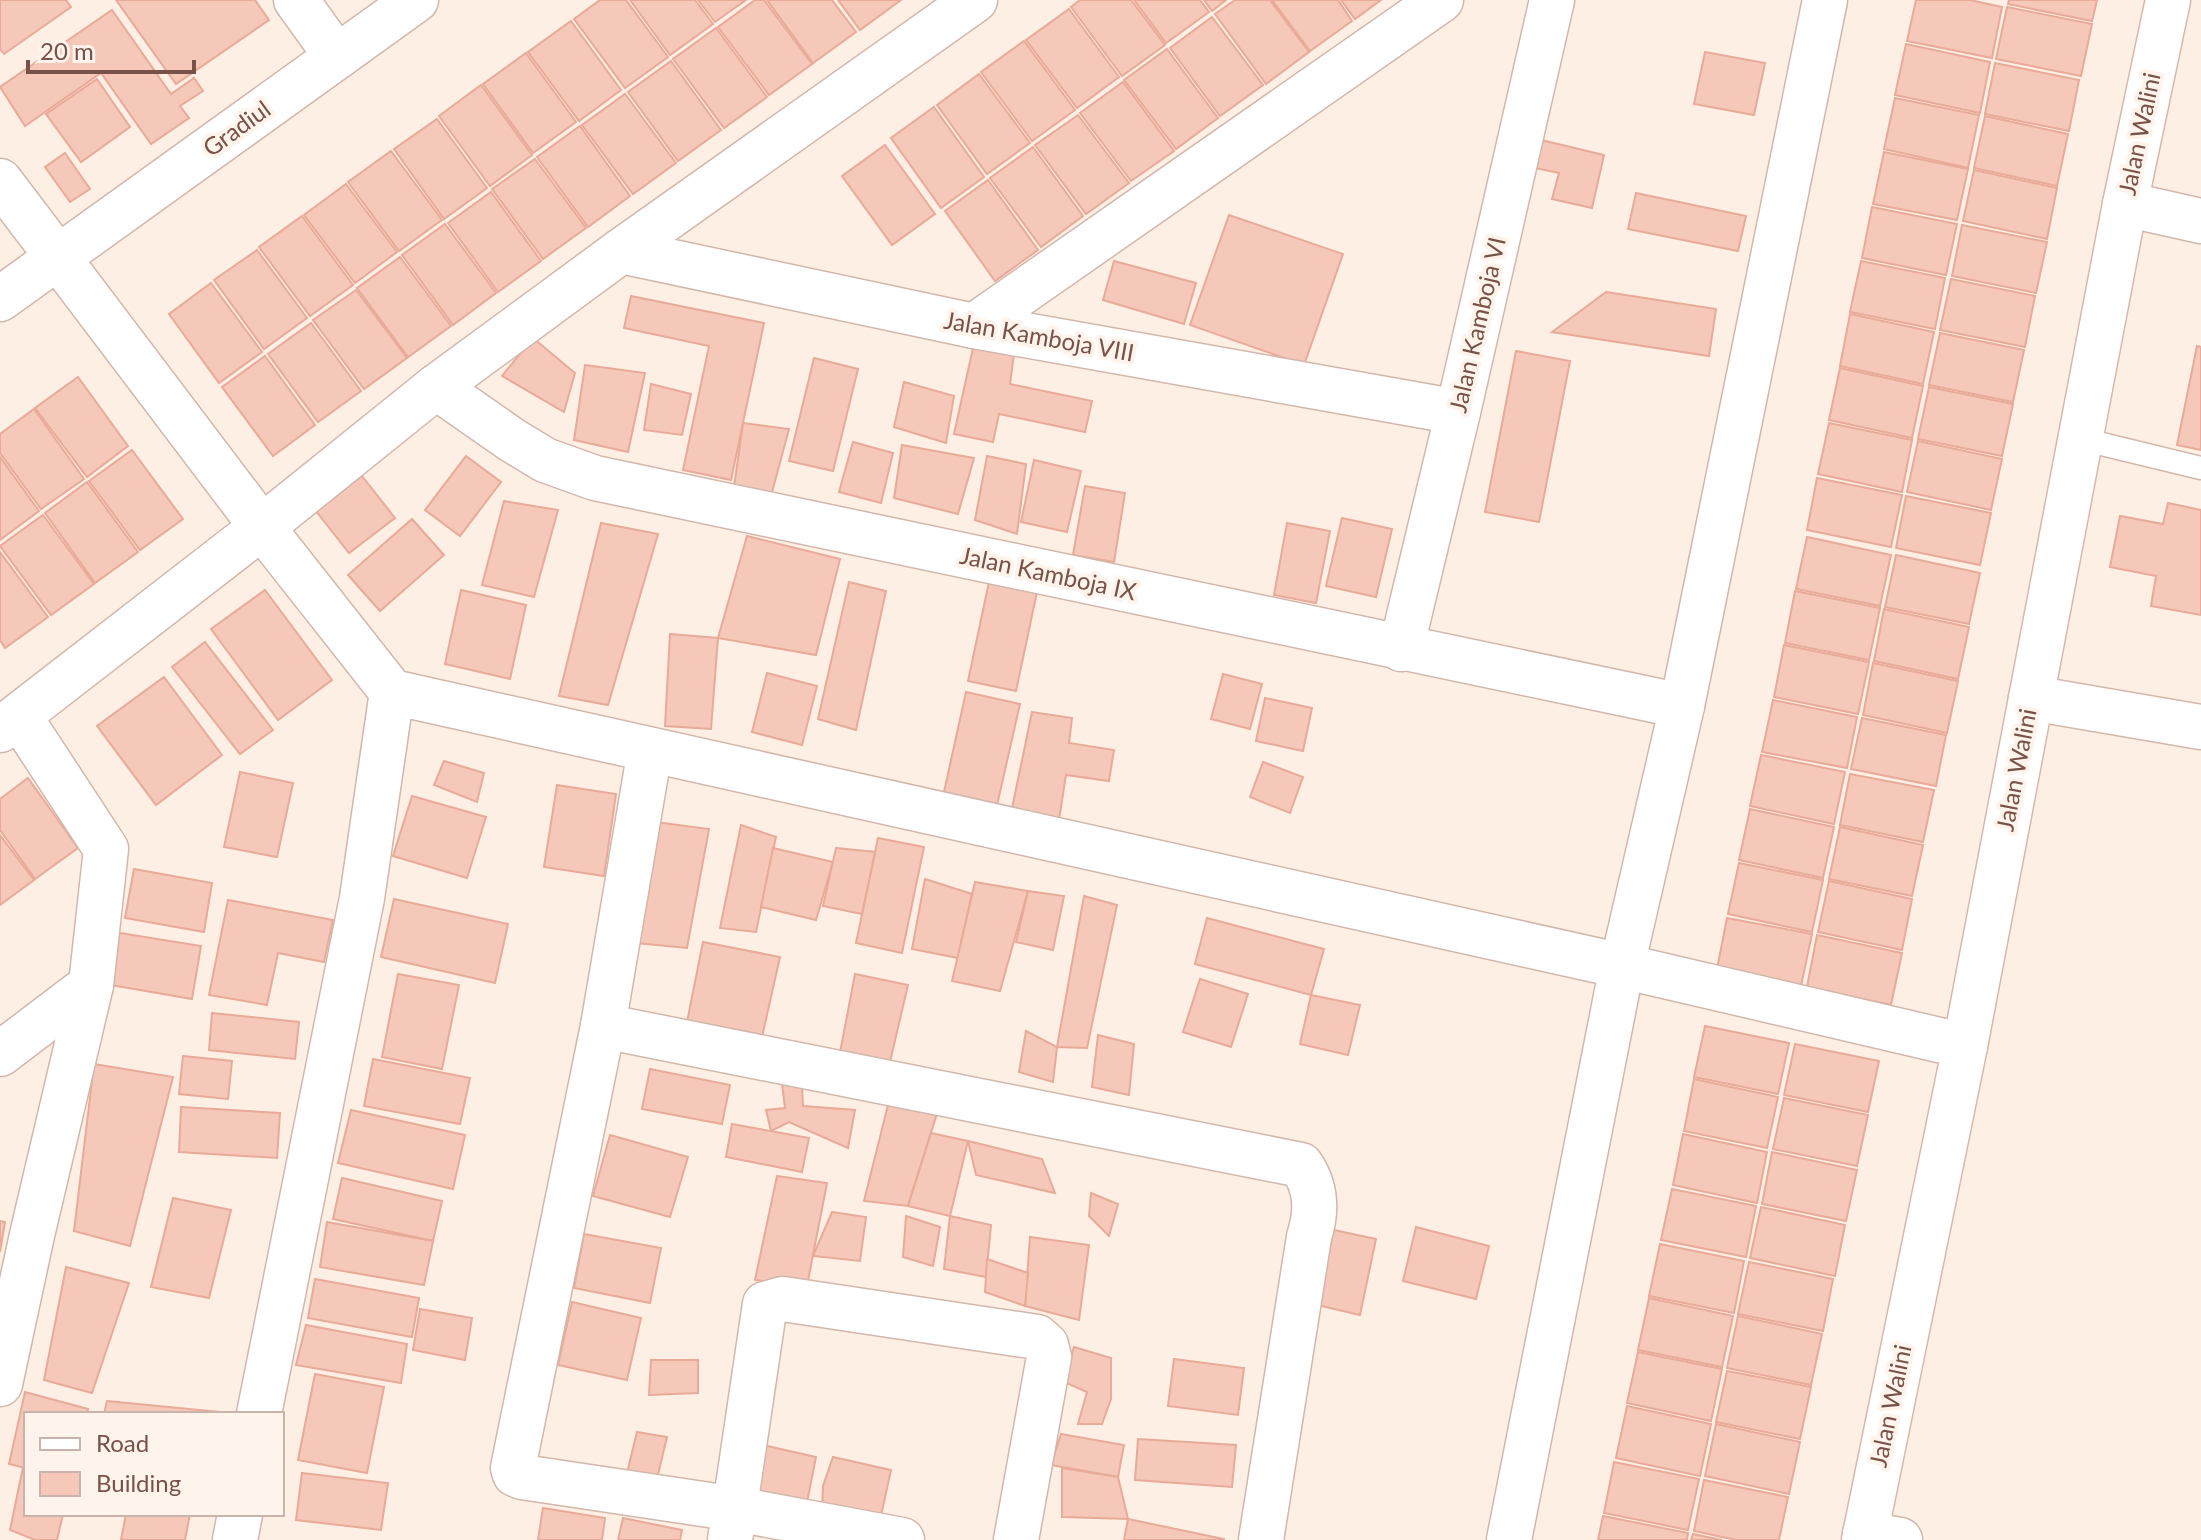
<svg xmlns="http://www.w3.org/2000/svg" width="2201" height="1540" font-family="Lato,sans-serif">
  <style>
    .building { fill: #f5c8ba; stroke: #e8aa99; stroke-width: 2 }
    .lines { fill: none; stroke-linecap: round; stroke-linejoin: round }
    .lane-casing { stroke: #d2b7ac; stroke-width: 25 }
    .street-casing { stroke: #d2b7ac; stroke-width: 47 }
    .secondary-casing { stroke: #d8b8ab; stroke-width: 47 }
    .lane { stroke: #fff; stroke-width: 22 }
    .street { stroke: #fff; stroke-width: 44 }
    .secondary { stroke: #fff; stroke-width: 44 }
    .labels { text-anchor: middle; stroke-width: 8; stroke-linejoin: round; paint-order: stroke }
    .street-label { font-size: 24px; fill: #785148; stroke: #fff4eb }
  </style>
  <rect width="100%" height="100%" fill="#feefe4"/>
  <!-- building -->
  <g class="building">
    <polygon points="0,0 66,0 71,7 4,54 0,49"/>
    <polygon points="116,0 255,0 269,20 176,84"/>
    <polygon points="600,0 626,0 668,57 625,88 574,19"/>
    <polygon points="630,0 695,0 713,24 670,55"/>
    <polygon points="698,0 746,0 715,22"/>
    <polygon points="755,0 764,0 812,64 769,95 718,27"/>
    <polygon points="767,0 832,0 856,32 813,63"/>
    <polygon points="838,0 901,0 860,30"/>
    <polygon points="1080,0 1131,0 1165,45 1122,76 1071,7"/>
    <polygon points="1134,0 1200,0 1209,12 1166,43"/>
    <polygon points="1204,0 1226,0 1212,11"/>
    <polygon points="1235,0 1270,0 1309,52 1266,84 1215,14"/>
    <polygon points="1272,0 1338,0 1352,21 1310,51"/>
    <polygon points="1341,0 1381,0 1355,19"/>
    <polygon points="1916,0 1970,0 2002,7 1992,58 1907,41"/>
    <polygon points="2009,0 2097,0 2092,21 2008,4"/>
    <polygon points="2007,7 2092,24 2081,76 1996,59"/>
    <polygon points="1069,9 1119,77 1077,108 1026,40"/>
    <polygon points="112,10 171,94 194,78 203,91 180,106 189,118 151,144 101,73 25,126 0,87"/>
    <polygon points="1212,17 1263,85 1220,116 1170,48"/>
    <polygon points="571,21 621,90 579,121 528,52"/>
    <polygon points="716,28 767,97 724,128 673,59"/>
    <polygon points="1024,41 1075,110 1032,141 981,72"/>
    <polygon points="1906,44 1990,62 1980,113 1895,95"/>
    <polygon points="1167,49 1218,118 1176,149 1124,80"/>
    <polygon points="1705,52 1765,63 1754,115 1694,104"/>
    <polygon points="526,53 576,122 533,153 483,84"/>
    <polygon points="671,61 721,130 678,161 628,92"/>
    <polygon points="1995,63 2079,80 2069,131 1985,114"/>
    <polygon points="979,74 1030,143 987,174 937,105"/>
    <polygon points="97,79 130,127 81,162 46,114"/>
    <polygon points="1123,82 1174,151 1131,181 1080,113"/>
    <polygon points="481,85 532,155 490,186 439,116"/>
    <polygon points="625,94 676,163 633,194 582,125"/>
    <polygon points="1895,98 1979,115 1968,168 1884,149"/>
    <polygon points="934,107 984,177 941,208 891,138"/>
    <polygon points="1078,115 1129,183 1086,214 1035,145"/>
    <polygon points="1985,116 2068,134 2057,186 1974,168"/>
    <polygon points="437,119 487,188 444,219 394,149"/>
    <polygon points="580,126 630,196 588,227 537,157"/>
    <polygon points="1541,140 1604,155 1592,208 1552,199 1559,173 1535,168"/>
    <polygon points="885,145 935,214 892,245 842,176"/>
    <polygon points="1033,147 1083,216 1041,247 990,178"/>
    <polygon points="391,151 442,220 399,251 348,182"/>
    <polygon points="1884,152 1968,169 1957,220 1873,204"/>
    <polygon points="65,153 90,189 70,202 45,167"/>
    <polygon points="535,159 586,228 543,259 492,189"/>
    <polygon points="1974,170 2057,188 2047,239 1963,221"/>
    <polygon points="988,180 1038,250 995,281 945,211"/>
    <polygon points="346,184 397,252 355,283 304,215"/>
    <polygon points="491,192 541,261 498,292 448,223"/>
    <polygon points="1636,193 1746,216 1738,251 1628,229"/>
    <polygon points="1872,207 1957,224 1946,275 1862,258"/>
    <polygon points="1229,215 1343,254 1304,365 1190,325"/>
    <polygon points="302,216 353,285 310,316 259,247"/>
    <polygon points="445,224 496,293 453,325 402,255"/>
    <polygon points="1962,225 2047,242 2036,293 1952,276"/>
    <polygon points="257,250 307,318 264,349 214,280"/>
    <polygon points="400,257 451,326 408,357 357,288"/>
    <polygon points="1114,261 1196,283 1184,324 1103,300"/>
    <polygon points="1861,261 1945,278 1935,329 1850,312"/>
    <polygon points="1951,279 2035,296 2025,347 1940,330"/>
    <polygon points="211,283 262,352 219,383 169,314"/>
    <polygon points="356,290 407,358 364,389 313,320"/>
    <polygon points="1606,292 1716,309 1709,356 1552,332"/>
    <polygon points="631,296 764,323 731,480 683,470 709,346 624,328"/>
    <polygon points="1850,314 1934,332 1923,384 1840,366"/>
    <polygon points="311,323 361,391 318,422 268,354"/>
    <polygon points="1940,333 2024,350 2013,402 1929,385"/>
    <polygon points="533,338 575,373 564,412 502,376"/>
    <polygon points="975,339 1015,346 1010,384 1092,401 1085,432 999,414 993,442 954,434"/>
    <polygon points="2197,346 2201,347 2201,450 2177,445"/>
    <polygon points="1516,351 1570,361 1539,522 1485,512"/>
    <polygon points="265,356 315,425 273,456 222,387"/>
    <polygon points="814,358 858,369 833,471 789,461"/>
    <polygon points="585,365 645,373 628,452 574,440"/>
    <polygon points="1840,368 1923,386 1912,438 1829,420"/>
    <polygon points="78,377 128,446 87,477 35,408"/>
    <polygon points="904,382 954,396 946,443 894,427"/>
    <polygon points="651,384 691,394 682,435 644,430"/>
    <polygon points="1929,387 2013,404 2002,456 1918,439"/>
    <polygon points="34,409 84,479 41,509 0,453 0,434"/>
    <polygon points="743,423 789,429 771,496 734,487"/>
    <polygon points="1829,423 1912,440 1902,492 1818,474"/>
    <polygon points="1918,441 2002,459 1991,510 1907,492"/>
    <polygon points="853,442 893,453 881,503 839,492"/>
    <polygon points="902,445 974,458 958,514 894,498"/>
    <polygon points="132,450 183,519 140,550 89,481"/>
    <polygon points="466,456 501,482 460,536 425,510"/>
    <polygon points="987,456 1026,464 1017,534 975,520"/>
    <polygon points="0,457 39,511 0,540"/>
    <polygon points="1034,460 1081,471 1067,532 1021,522"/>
    <polygon points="362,476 395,518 349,553 316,511"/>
    <polygon points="1817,478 1902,495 1891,547 1807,530"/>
    <polygon points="87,482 138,552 95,583 45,513"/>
    <polygon points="1085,486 1125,493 1114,562 1073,555"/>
    <polygon points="1906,496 1991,513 1980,565 1896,548"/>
    <polygon points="504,501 558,510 534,597 482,585"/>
    <polygon points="2168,503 2201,510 2201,615 2151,606 2156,576 2110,567 2120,516 2163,524"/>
    <polygon points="43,515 94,584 51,615 0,546"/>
    <polygon points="1342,518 1392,529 1376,597 1326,586"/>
    <polygon points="412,519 444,555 380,611 348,575"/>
    <polygon points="601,523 658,534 608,705 559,696"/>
    <polygon points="1287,523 1330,531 1316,603 1274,595"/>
    <polygon points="747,536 840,559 816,655 718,638"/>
    <polygon points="1807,537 1891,555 1880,606 1796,589"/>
    <polygon points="0,552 48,617 5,648 0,640"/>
    <polygon points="1896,555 1980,573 1969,624 1885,607"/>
    <polygon points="849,582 886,591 856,730 818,719"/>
    <polygon points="989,582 1037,592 1016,691 968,681"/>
    <polygon points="265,590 332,680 278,720 211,629"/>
    <polygon points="461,590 526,605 510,679 445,664"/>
    <polygon points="1795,591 1880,608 1869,660 1785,643"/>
    <polygon points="1884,609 1969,627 1958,679 1874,661"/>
    <polygon points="670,634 718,638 711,729 665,726"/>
    <polygon points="205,642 273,730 240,754 172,667"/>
    <polygon points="1784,645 1869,662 1858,714 1774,697"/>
    <polygon points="1873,663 1958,681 1947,733 1863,715"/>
    <polygon points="767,673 817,686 802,745 752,732"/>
    <polygon points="1223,674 1262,684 1250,729 1211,719"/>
    <polygon points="164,677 222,755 156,805 97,726"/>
    <polygon points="966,692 1020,704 995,814 942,801"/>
    <polygon points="1265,698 1312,708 1303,751 1256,741"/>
    <polygon points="1773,700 1857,717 1847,768 1762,752"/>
    <polygon points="1032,712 1072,718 1069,743 1114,750 1109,781 1066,775 1058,826 1010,818"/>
    <polygon points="1862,718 1946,735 1936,786 1851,769"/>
    <polygon points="1761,755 1845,772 1834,824 1750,806"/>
    <polygon points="444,761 484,773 477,802 434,785"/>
    <polygon points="1263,762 1303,777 1290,813 1250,797"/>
    <polygon points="240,772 293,783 277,857 224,847"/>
    <polygon points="1850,774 1934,790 1923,842 1840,825"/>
    <polygon points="28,778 78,848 35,879 0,830 0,799"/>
    <polygon points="557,785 616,794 604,876 544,867"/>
    <polygon points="412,796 486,817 467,878 393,856"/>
    <polygon points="1750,809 1834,827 1823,878 1739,860"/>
    <polygon points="648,821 709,829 687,948 626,942"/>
    <polygon points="741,825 776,837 756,932 720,928"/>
    <polygon points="1840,827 1923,845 1912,896 1829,879"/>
    <polygon points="0,835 34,880 0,905"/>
    <polygon points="878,838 924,847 902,953 856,943"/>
    <polygon points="773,848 833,862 816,920 761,907"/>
    <polygon points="836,848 875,852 862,914 823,906"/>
    <polygon points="1739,863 1823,880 1812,932 1728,914"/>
    <polygon points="134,869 212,883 204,932 125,918"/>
    <polygon points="925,879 972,894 958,958 912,949"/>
    <polygon points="1829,881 1912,899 1902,950 1818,932"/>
    <polygon points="975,882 1028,891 1000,991 952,981"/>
    <polygon points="1028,891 1064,896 1053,950 1016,942"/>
    <polygon points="1084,896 1117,905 1087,1048 1057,1047"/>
    <polygon points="394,899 508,924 495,983 381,957"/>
    <polygon points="228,900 333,920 324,962 278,953 267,1005 209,995"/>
    <polygon points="1207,918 1324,949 1311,995 1195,964"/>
    <polygon points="1727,918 1812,934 1801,986 1717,969"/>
    <polygon points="114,932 201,946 192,999 105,984"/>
    <polygon points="1817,935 1902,953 1891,1005 1807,987"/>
    <polygon points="703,942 780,957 762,1037 687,1022"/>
    <polygon points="398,974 459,985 442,1069 382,1057"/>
    <polygon points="855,974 908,985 889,1066 839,1058"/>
    <polygon points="1200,979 1248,994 1231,1047 1183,1032"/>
    <polygon points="1311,995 1360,1005 1348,1055 1300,1044"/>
    <polygon points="212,1013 299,1022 295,1059 209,1050"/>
    <polygon points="1705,1026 1789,1043 1778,1094 1694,1077"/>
    <polygon points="1026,1031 1057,1047 1053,1082 1019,1072"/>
    <polygon points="1098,1035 1134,1044 1129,1095 1092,1087"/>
    <polygon points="1795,1044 1879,1061 1868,1112 1784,1095"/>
    <polygon points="183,1056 232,1061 228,1099 179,1094"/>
    <polygon points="373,1059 470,1078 460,1124 364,1106"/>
    <polygon points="94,1064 173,1077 130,1246 74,1231"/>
    <polygon points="650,1069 730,1085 722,1124 642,1109"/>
    <polygon points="1694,1079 1778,1097 1767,1148 1684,1131"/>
    <polygon points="782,1084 802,1084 803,1106 855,1110 848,1148 789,1122 771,1131 766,1110 785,1108"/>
    <polygon points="890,1097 940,1104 908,1206 864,1201"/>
    <polygon points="1784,1098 1868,1115 1857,1166 1773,1149"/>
    <polygon points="181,1107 280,1113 277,1158 179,1152"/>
    <polygon points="351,1110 465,1135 453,1189 338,1163"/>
    <polygon points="732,1124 809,1138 802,1172 726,1157"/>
    <polygon points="931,1133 968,1141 950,1216 908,1206"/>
    <polygon points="1683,1134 1767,1152 1757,1203 1673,1185"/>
    <polygon points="610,1135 688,1157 670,1217 593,1196"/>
    <polygon points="968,1141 1042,1159 1055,1193 976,1175"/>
    <polygon points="1772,1152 1857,1170 1846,1221 1762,1204"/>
    <polygon points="777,1176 827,1183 807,1286 755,1280"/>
    <polygon points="342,1178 442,1201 433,1241 333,1219"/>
    <polygon points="1672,1189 1756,1206 1746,1257 1661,1240"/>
    <polygon points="1091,1193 1118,1204 1109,1236 1089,1216"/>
    <polygon points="173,1198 231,1210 209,1298 151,1287"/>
    <polygon points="1761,1207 1845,1225 1835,1276 1750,1258"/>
    <polygon points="832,1212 866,1217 860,1261 813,1256"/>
    <polygon points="906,1216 940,1227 933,1266 903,1257"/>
    <polygon points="950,1216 991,1225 986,1277 944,1269"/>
    <polygon points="0,1221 5,1222 0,1252"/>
    <polygon points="327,1222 433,1241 424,1285 320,1267"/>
    <polygon points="1416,1227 1489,1246 1476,1299 1403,1281"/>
    <polygon points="1334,1230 1376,1239 1360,1315 1317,1305"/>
    <polygon points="584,1234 661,1248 650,1303 574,1288"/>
    <polygon points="1030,1237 1089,1245 1079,1320 1025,1306"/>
    <polygon points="1660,1244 1744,1261 1734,1313 1649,1296"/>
    <polygon points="987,1259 1028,1273 1025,1306 985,1292"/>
    <polygon points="1749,1262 1833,1279 1823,1331 1738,1314"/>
    <polygon points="66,1267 129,1283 92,1393 44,1380"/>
    <polygon points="315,1279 419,1298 412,1337 308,1318"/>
    <polygon points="1649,1298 1733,1316 1722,1367 1638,1350"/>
    <polygon points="572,1302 641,1318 627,1380 558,1365"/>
    <polygon points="420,1309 472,1318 465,1360 413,1350"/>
    <polygon points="1738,1316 1822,1334 1811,1385 1727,1368"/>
    <polygon points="306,1325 407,1344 401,1383 296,1365"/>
    <polygon points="1074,1347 1111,1358 1111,1399 1102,1424 1078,1424 1087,1392 1064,1382"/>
    <polygon points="1638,1352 1722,1369 1711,1421 1627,1403"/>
    <polygon points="1174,1359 1244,1368 1238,1415 1168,1406"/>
    <polygon points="651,1360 698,1360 698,1393 649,1395"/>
    <polygon points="1727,1371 1811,1387 1800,1439 1716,1422"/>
    <polygon points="315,1374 384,1387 367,1473 298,1460"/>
    <polygon points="25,1392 88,1409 87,1414 26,1414 26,1468 9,1464"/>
    <polygon points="107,1401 221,1412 220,1414 104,1414"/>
    <polygon points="1627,1406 1711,1424 1700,1476 1616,1458"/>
    <polygon points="1716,1424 1800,1442 1789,1494 1705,1476"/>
    <polygon points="637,1432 667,1437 657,1479 626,1477"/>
    <polygon points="1061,1434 1124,1445 1118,1477 1051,1465"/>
    <polygon points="1138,1439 1236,1445 1232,1487 1135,1480"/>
    <polygon points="759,1444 816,1457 806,1507 751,1499"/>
    <polygon points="833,1457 891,1470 879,1525 822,1512 823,1486"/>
    <polygon points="1614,1462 1699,1479 1688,1530 1604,1513"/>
    <polygon points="23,1467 26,1468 26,1514 63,1514 57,1540 35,1540 10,1530"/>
    <polygon points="1062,1468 1118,1477 1128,1519 1062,1517"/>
    <polygon points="302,1473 388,1483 381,1530 296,1520"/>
    <polygon points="1704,1480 1788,1497 1779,1540 1736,1540 1694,1531"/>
    <polygon points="543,1508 605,1518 602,1540 538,1540"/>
    <polygon points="126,1514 190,1514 185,1540 121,1540"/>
    <polygon points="1603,1516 1688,1533 1687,1540 1598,1540"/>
    <polygon points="623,1518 682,1530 680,1540 618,1540"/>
    <polygon points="1128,1519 1224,1539 1224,1540 1124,1540"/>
    <polygon points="1693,1534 1722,1540 1691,1540"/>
  </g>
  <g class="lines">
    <!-- lane casing -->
    <g class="lane-casing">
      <polyline id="lane" points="2081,439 2201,468"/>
    </g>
    <!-- street casing -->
    <g class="street-casing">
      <g id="street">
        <polyline points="296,0 337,57"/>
        <polyline points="0,181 262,527 392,692 1622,966 1965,1046"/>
        <polyline points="2125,204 2201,221"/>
        <polyline points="621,251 974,326 1458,412"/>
        <polyline points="0,299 416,0"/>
        <polyline points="974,326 1441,0"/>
        <polyline points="436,387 512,440 545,460 595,478 1682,706"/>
        <polyline points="1401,649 1458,412 1552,0"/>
        <polyline points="2031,698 2201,727"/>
        <polyline points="0,730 262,527 436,387 621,251 975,0"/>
        <polyline points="650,750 603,1026 513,1468 515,1474 522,1477 736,1509 902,1540"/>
        <path d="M603,1026l698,139c16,23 16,47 8,72l-48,303"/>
        <polyline points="0,1054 91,985"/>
        <polyline points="0,1384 32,1235 91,985 106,849 19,716"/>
        <polyline points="259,1414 362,898 392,692"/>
        <polyline points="1865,1534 1900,1540"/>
        <polyline points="235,1540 240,1514"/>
        <polyline points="730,1540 765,1304 783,1299 1037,1337 1046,1345 1049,1357 1016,1540"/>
        <polyline points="1509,1540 1622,966 1682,706 1825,0"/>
      </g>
    </g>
    <!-- secondary casing -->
    <g class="secondary-casing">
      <polyline id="secondary" points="1864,1540 1965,1046 2125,204 2168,0"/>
    </g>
    <!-- lane -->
    <use href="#lane" class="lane"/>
    <!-- street -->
    <use href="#street" class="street"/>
    <!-- secondary -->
    <use href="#secondary" class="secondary"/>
  </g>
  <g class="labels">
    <!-- street labels -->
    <g class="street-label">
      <text transform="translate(237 129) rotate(-36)" y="8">Gradiul</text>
      <text transform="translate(2140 134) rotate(-78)" y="8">Jalan Walini</text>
      <text transform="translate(1478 325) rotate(-77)" y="8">Jalan Kamboja VI</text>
      <text transform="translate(1039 337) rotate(10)" y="8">Jalan Kamboja VIII</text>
      <text transform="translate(1048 574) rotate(12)" y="8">Jalan Kamboja IX</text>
      <text transform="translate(2017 770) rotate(-79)" y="8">Jalan Walini</text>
      <text transform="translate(1891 1406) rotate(-78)" y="8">Jalan Walini</text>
    </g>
  </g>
  <!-- legend -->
  <rect x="24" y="1412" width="260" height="104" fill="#fff4eb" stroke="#c9b3aa" stroke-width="2"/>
  <rect x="40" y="1438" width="40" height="12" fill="#ffffff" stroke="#c9b3aa" stroke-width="2"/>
  <text x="96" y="1452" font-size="24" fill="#785148">Road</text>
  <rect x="40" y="1472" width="40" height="24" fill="#f5c8ba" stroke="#c9b3aa" stroke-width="2"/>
  <text x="96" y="1492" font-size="24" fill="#785148">Building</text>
  <!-- scale -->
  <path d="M28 60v12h166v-12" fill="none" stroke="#785148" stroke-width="4"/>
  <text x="40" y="60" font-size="24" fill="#785148" stroke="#fff4eb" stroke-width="6" paint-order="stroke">20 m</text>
</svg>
